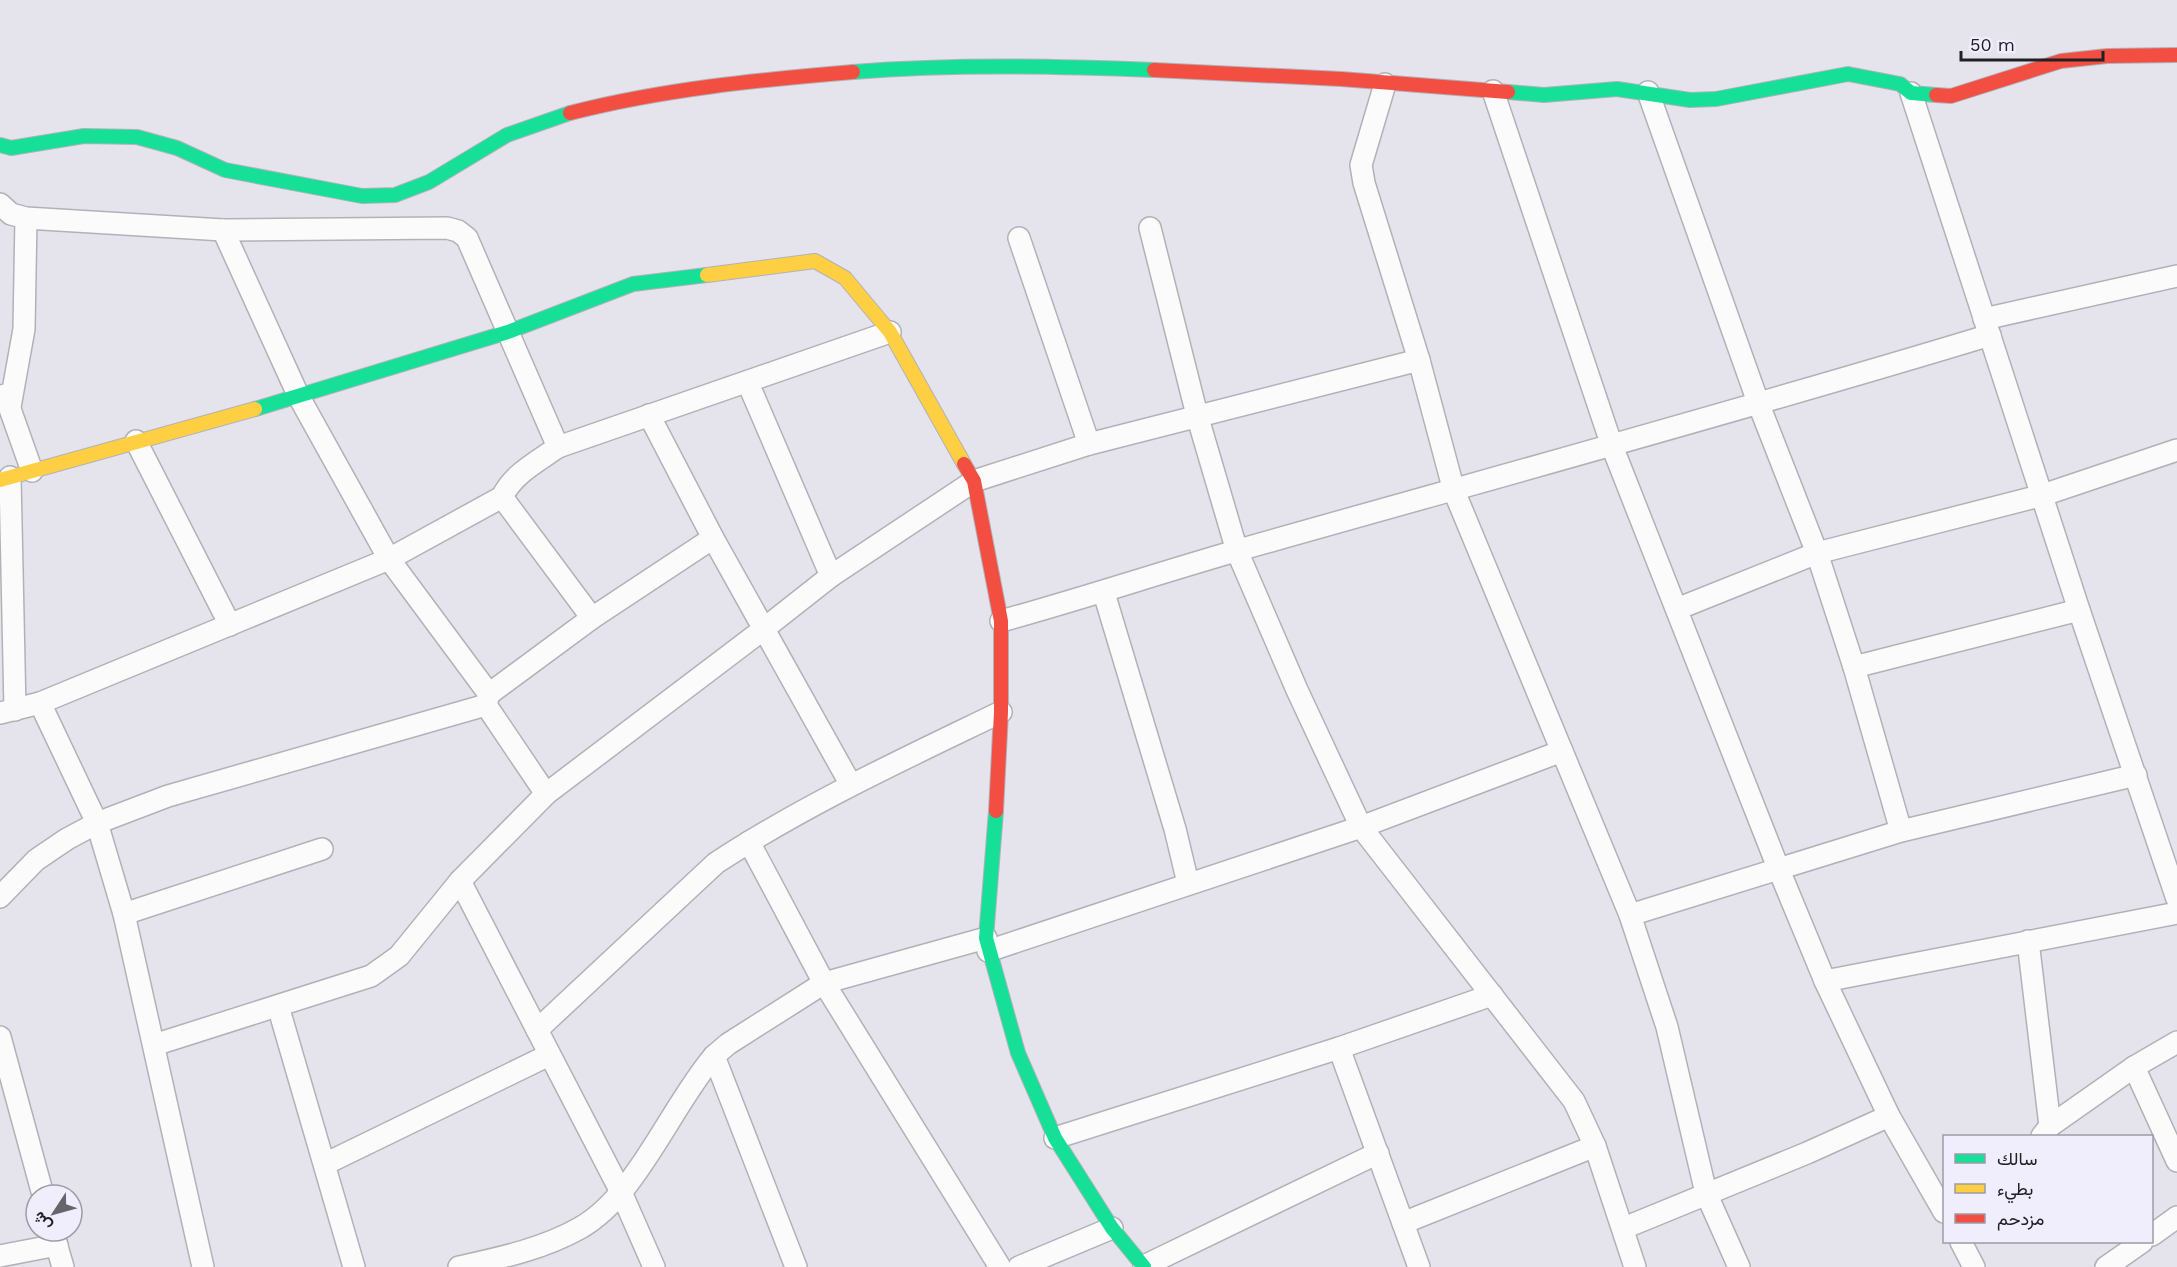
<svg xmlns="http://www.w3.org/2000/svg" width="2177" height="1267" font-family="'Work Sans',Vazirmatn,sans-serif">
  <style>
    .lines { fill: none; stroke-linecap: round; stroke-linejoin: round }
    .street-casing { stroke: #b2b1b8; stroke-width: 24 }
    .fast-casing { stroke: #b2b1b8; stroke-width: 16 }
    .slow-casing { stroke: #b2b1b8; stroke-width: 16 }
    .jam-casing { stroke: #b2b1b8; stroke-width: 16 }
    .street { stroke: #fbfbfc; stroke-width: 21 }
    .fast { stroke: #16e098; stroke-width: 14 }
    .slow { stroke: #ffcf43; stroke-width: 14 }
    .jam { stroke: #f24e42; stroke-width: 14 }
  </style>
  <rect width="100%" height="100%" fill="#e5e4ec"/>
  <g class="lines">
    <!-- street casing -->
    <g class="street-casing">
      <g id="street">
        <polyline points="1385,84 1361,165 1364,183 1419,360 1454,491 1630,915 1667,1027 1706,1193 1739,1267"/>
        <polyline points="1493,91 1612,446 1779,870 1825,981 1889,1116 1944,1212"/>
        <polyline points="1648,92 1759,405 1817,553 1854,667 1901,831"/>
        <polyline points="1911,93 2079,610 2177,899"/>
        <polyline points="0,204 11,214 26,218 223,230 447,228 458,231 467,238 558,447"/>
        <polyline points="1150,228 1197,415 1237,551 1297,690 1361,827 1574,1101 1595,1146 1635,1267"/>
        <polyline points="223,230 299,397 389,559 489,694 486,705 546,794"/>
        <polyline points="1019,238 1089,444"/>
        <polyline points="1984,319 2177,276"/>
        <polyline points="748,383 831,576"/>
        <polyline points="5,395 32,471"/>
        <polyline points="10,407 24,329 26,218"/>
        <polyline points="649,415 713,538 851,785"/>
        <polyline points="136,441 230,625"/>
        <polyline points="10,477 15,710"/>
        <polyline points="502,497 592,618"/>
        <polyline points="1104,593 1175,829 1188,883"/>
        <polyline points="1677,609 1817,553 2043,495 2177,450"/>
        <path d="M1001,621c80,-22 158,-48 238,-71 250,-71 501,-139 751,-215"/>
        <polyline points="1854,667 2079,610"/>
        <polyline points="489,694 592,618 713,538"/>
        <polyline points="40,703 97,823 124,914 203,1267"/>
        <path d="M0,713l40,-10 349,-144 113,-62c11,-23 36,-36 56,-50l332,-115"/>
        <polyline points="749,842 824,983 1000,1267"/>
        <polyline points="460,881 621,1192 654,1267"/>
        <polyline points="0,897 36,860 67,839 97,823 168,796 486,705"/>
        <polyline points="124,914 322,849"/>
        <polyline points="1630,915 1901,831 2136,775"/>
        <polyline points="2028,941 2050,1126"/>
        <polyline points="988,951 1361,827 1562,751"/>
        <polyline points="1825,981 2177,913"/>
        <polyline points="278,1006 354,1267"/>
        <path d="M537,1030l179,-167c90,-59 188,-104 285,-151"/>
        <polyline points="0,1037 43,1195"/>
        <polyline points="154,1045 371,976 399,956 460,881 546,794 765,628 831,576 974,481 1089,444 1419,360"/>
        <polyline points="1339,1048 1419,1267"/>
        <polyline points="714,1056 796,1267"/>
        <polyline points="2134,1067 2177,1161"/>
        <polyline points="2042,1136 2050,1126 2134,1067 2177,1042"/>
        <polyline points="1055,1138 1339,1048 1492,995"/>
        <polyline points="325,1164 549,1055"/>
        <polyline points="1403,1223 1595,1146"/>
        <polyline points="1624,1228 1807,1153 1889,1116"/>
        <polyline points="53,1233 63,1267"/>
        <polyline points="2152,1235 2177,1217"/>
        <polyline points="1961,1242 1974,1267"/>
        <polyline points="0,1256 57,1245"/>
        <polyline points="1144,1266 1378,1153"/>
        <path d="M459,1267c41,-9 84,-18 121,-39 57,-32 91,-122 134,-172l14,-12 96,-61 162,-45"/>
        <polyline points="1019,1267 1112,1228"/>
        <polyline points="2106,1267 2142,1242"/>
      </g>
    </g>
    <!-- fast casing -->
    <g class="fast-casing">
      <g id="fast">
        <path d="M853,72c101,-8 201,-6 301,-2"/>
        <polyline points="1508,92 1544,95 1617,89 1690,100 1716,99 1848,74 1900,84 1911,93 1936,95"/>
        <polyline points="0,145 11,148 84,136 137,137 177,148 225,170 362,196 395,195 429,182 507,135 570,113"/>
        <polyline points="255,409 508,332 633,284 707,275"/>
        <polyline points="996,811 986,938 1018,1053 1055,1138 1112,1228 1144,1267"/>
      </g>
    </g>
    <!-- slow casing -->
    <g class="slow-casing">
      <g id="slow">
        <polyline points="707,275 815,261 845,278 890,332 964,464"/>
        <polyline points="0,480 255,409"/>
      </g>
    </g>
    <!-- jam casing -->
    <g class="jam-casing">
      <g id="jam">
        <polyline points="1154,70 1341,79 1508,92"/>
        <polyline points="1936,95 1951,96 2061,61 2107,56 2177,55"/>
        <path d="M570,113c94,-24 187,-33 283,-41"/>
        <polyline points="964,464 974,481 1001,621 1001,712 996,811"/>
      </g>
    </g>
    <!-- street -->
    <use href="#street" class="street"/>
    <!-- fast -->
    <use href="#fast" class="fast"/>
    <!-- slow -->
    <use href="#slow" class="slow"/>
    <!-- jam -->
    <use href="#jam" class="jam"/>
  </g>
  <!-- legend -->
  <rect x="1943" y="1135" width="210" height="108" fill="#f0eefc" stroke="#9d9ca6" stroke-width="1.5"/>
  <rect x="1955" y="1154" width="30" height="9" fill="#16e098" stroke="#9d9ca6" stroke-width="1.5"/>
  <text x="1997" y="1165" font-size="18" fill="#202025">سالك</text>
  <rect x="1955" y="1184" width="30" height="9" fill="#ffcf43" stroke="#9d9ca6" stroke-width="1.5"/>
  <text x="1997" y="1195" font-size="18" fill="#202025">بطيء</text>
  <rect x="1955" y="1214" width="30" height="9" fill="#f24e42" stroke="#9d9ca6" stroke-width="1.5"/>
  <text x="1997" y="1225" font-size="18" fill="#202025">مزدحم</text>
  <!-- north arrow -->
  <g transform="translate(54 1213) rotate(234)"><circle r="28" fill="#f0eefc" stroke="#9d9ca6" stroke-width="1.5"/>
  <path d="M0-4.5L10 22L0 15L-10 22Z" fill="#65656b"/>
  <text y="-9" font-size="16" font-weight="bold" text-anchor="middle" fill="#202025">ش</text>
  </g>
  <!-- scale -->
  <path d="M1961 51v9h142v-9" fill="none" stroke="#202025" stroke-width="3"/>
  <text x="1970" y="51" font-size="18" fill="#202025" stroke="#f0eefc" stroke-width="4.5" paint-order="stroke">50 m</text>
</svg>
